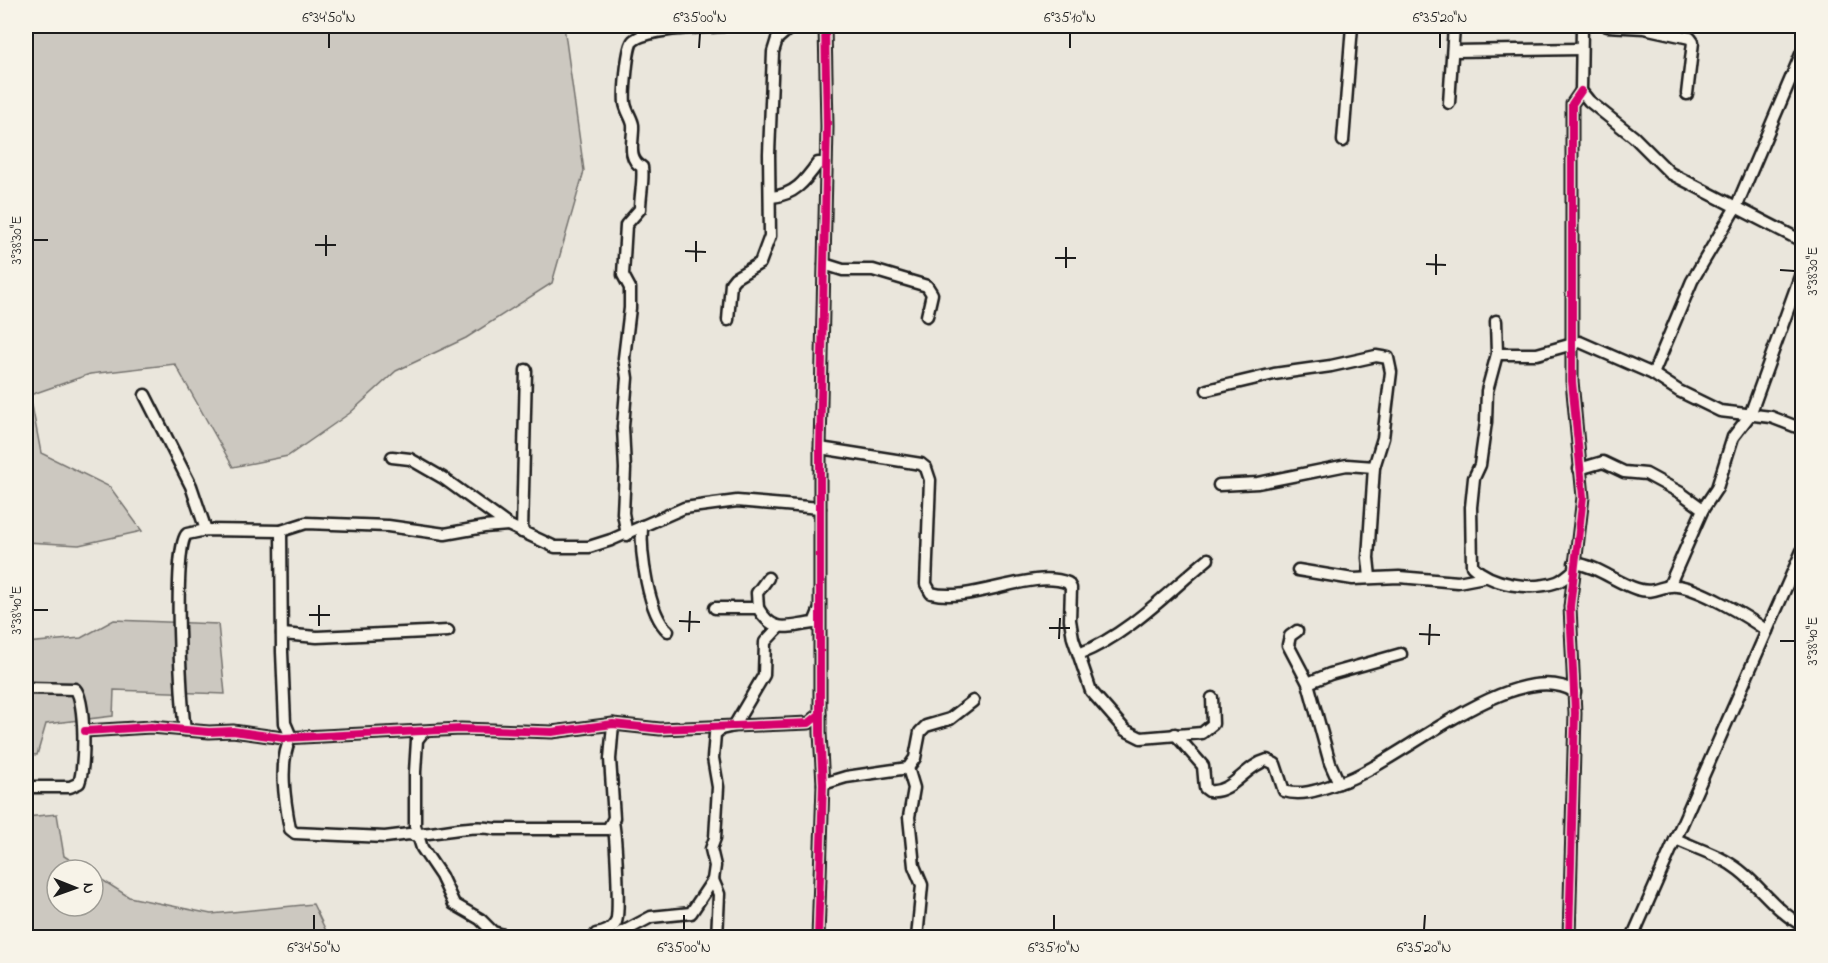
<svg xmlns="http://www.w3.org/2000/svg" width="1828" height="963" font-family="'Indie Flower',sans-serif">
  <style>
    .green { fill: #ccc8c0; stroke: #74726e; stroke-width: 1.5 }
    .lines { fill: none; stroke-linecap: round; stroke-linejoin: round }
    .minor-casing { stroke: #1c1c1c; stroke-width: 15 }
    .minor { stroke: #f7f3e8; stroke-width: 10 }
    .cycleway-casing { stroke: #f7f3e8; stroke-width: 11 }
    .cycleway { stroke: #d6006c; stroke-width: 8 }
    .ticks { fill: none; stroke: #1c1c1c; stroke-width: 2 }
    .neatline { fill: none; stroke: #1c1c1c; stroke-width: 2 }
    .ticks-label { font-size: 15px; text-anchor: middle; fill: #1c1c1c }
  </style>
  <rect width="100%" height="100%" fill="#eae6dc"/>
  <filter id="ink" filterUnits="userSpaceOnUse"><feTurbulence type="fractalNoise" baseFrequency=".0167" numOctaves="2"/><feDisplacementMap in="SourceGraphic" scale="12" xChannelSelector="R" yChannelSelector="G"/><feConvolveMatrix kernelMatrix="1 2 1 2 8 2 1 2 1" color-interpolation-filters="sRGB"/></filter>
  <g filter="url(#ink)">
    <!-- green -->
    <g class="green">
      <polygon points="26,26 564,26 584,171 552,283 466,338 396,371 350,413 288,456 233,467 175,364 90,374 30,395 41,453 110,487 142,531 79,545 26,542"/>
      <polygon points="114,620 218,624 225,694 114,690 113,716 46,724 37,755 26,754 26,643 81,638"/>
      <polygon points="57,814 64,856 86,870 57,870 57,906 93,906 93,874 129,897 211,914 313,904 329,937 26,937 26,817"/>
    </g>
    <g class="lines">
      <!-- minor casing -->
      <g class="minor-casing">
        <g id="minor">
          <polyline points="1582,26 1581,91 1589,101 1634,137 1670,173 1802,241"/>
          <polyline points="1607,26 1644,28 1690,38 1693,42 1687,94"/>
          <polyline points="1454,51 1581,49"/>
          <polyline points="1449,103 1454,26"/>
          <polyline points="1343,141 1352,26"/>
          <path d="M771,197c24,-2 34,-16 47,-34h7"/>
          <polyline points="824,264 843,270 873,270 927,286 932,294 927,316"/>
          <polyline points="728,320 731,283 735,278 760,263 770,236 769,154 773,52 777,39 792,26"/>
          <path d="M1496,321l1,33 -10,37 -1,31 -6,43 -6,13 -3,29 1,59c20,19 58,25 85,16 6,-2 11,-7 16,-11"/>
          <polyline points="1497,354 1537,354 1580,342 1653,374 1679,391 1720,411 1771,417 1802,429"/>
          <polyline points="1653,374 1692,281 1737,205 1802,52"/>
          <polyline points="1207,390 1274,374 1331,366 1376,356 1388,358 1391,372 1383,438 1374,467 1368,558 1370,577"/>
          <polyline points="145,395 191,486 206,530"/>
          <path d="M820,448l101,16 5,4 4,12 -4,104 5,9c40,11 101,-25 137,-10l3,5 -1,32 3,18 18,53 34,39 16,8 61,-5 11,-9 -1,-26"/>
          <polyline points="392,457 410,459 443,478 508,525 555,547 589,547 611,540 684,508 737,501 820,508"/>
          <polyline points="1579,469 1603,462 1624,472 1646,474 1681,493 1703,509"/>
          <polyline points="1219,485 1258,483 1347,465 1374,467"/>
          <path d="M642,526c-2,26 6,88 26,105"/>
          <path d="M281,531l1,121 3,71 6,14c-13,25 -6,65 -1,92l5,4 90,4 24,-3 9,2"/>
          <polyline points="522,532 526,370"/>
          <path d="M627,535l-4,-22 2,-44 -2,-42 4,-49 -3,-20 6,-50v-20l-7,-13 3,-50 14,-16c0,-13 4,-30 2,-42 -16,-9 -8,-27 -9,-42 -1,-7 -7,-14 -8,-22 -1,-9 2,-57 8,-62 14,-13 70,-13 90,-15"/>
          <path d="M1574,563c24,3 41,19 63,26 19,6 24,-5 40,-3 23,2 71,31 90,45"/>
          <polyline points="1298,570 1353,579 1399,577 1458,582 1484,577"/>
          <polyline points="1669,586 1703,509 1717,488 1733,437 1750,415 1802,271"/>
          <path d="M715,608h43c16,27 29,18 56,15l5,-12"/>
          <polyline points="758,608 757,593 768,578"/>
          <path d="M1297,631l-7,5 -2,9 20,38 22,80 9,20c57,-17 176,-129 236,-91"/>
          <polyline points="282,634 317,637 448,631"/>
          <path d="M1079,654c49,-19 89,-62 129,-95"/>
          <polyline points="1308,683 1330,674 1401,654"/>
          <path d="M26,688l49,1c11,11 10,79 4,94l-9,4h-44"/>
          <path d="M185,730c-4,-26 -13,-185 2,-196l19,-4 75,1 25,-8 82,3 57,8 39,-7 24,-2"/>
          <polyline points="85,731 151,727 209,732 233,731 283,738 461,729 552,732 613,724 660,729 809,723 820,714"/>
          <polyline points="423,732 417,740 415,772 415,826 422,848 441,876 454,904 480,919 493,932 507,936"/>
          <path d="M1175,734l28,32 2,22 4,3c23,3 36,-25 58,-31l8,4 9,27c18,6 37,-2 55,-8"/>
          <polyline points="908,768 914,788 909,817 914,866 922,885 917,938"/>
          <polyline points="823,784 846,777 908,768 915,758 920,732 926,726 950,719 973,701"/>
          <path d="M417,834c25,-1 55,-10 78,-5h113l6,-11 -4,-59 3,-35"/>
          <path d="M1676,839c21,10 44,16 63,31 22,17 38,42 63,55"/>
          <polyline points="713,880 719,894 717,938"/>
          <path d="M596,934c8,-1 16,-4 20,-12 4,-10 0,-86 -3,-100"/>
          <polyline points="621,938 619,934 651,917 691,913 713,880 715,866 711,849 715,838 718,787 713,758 715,734 721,729 734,726 764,675 765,642 779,627"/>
          <polyline points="818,938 823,784 820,733 820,448 827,127 825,26"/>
          <polyline points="1569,938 1575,713 1570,607 1583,497 1572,381 1572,104 1581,91"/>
          <polyline points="1632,938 1802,551"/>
        </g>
      </g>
      <!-- minor -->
      <use href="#minor" class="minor"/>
      <!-- cycleway casing -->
      <g class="cycleway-casing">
        <g id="cycleway">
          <polyline points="85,731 151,727 209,732 233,731 283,738 461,729 552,732 613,724 660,729 809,723 820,714"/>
          <polyline points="818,938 823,784 820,733 820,448 827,127 825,26"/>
          <polyline points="1569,938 1575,713 1570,607 1583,497 1572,381 1572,104 1581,91"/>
        </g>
      </g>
      <!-- cycleway -->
      <use href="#cycleway" class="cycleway"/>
    </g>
  </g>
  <!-- ticks -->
  <path class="ticks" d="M329,48v-15M699,48l1,-15M1070,48v-15M1440,48v-15M33,240h15M315,245h21M685,251l21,1M326,256v-21M1055,258h21M696,262v-21M1426,264l20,1M1066,268v-21M1780,270l15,1M1436,275v-21M33,610h15M309,615h21M679,621l21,1M319,626v-21M1049,628h21M689,632l1,-21M1419,634l21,1M1059,639l1,-21M1780,641h15M1429,645l1,-21M314,930v-15M684,930v-15M1054,930v-15M1424,930l1,-15"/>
  <!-- margin -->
  <rect width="1828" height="963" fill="none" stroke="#f7f3e8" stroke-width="66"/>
  <!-- north arrow -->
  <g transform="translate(75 888) rotate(91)"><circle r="28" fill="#f7f3e8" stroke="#9f9d96" stroke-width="1.5"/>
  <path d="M0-4.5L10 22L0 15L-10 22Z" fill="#1c1c1c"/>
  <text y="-9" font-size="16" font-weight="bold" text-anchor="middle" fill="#1c1c1c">N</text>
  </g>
  <rect x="33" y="33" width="1762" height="897" class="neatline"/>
  <g class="ticks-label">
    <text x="329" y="22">6°34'50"N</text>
    <text x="700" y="22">6°35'00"N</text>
    <text x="1070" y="22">6°35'10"N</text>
    <text x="1440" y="22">6°35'20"N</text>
    <text transform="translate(16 240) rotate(-90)" y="5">3°38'30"E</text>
    <text transform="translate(1812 271) rotate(-90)" y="5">3°38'30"E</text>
    <text transform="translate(16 610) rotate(-90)" y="5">3°38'40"E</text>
    <text transform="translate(1812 641) rotate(-90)" y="5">3°38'40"E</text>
    <text x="314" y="952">6°34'50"N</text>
    <text x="684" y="952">6°35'00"N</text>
    <text x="1054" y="952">6°35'10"N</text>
    <text x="1424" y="952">6°35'20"N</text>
  </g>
</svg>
